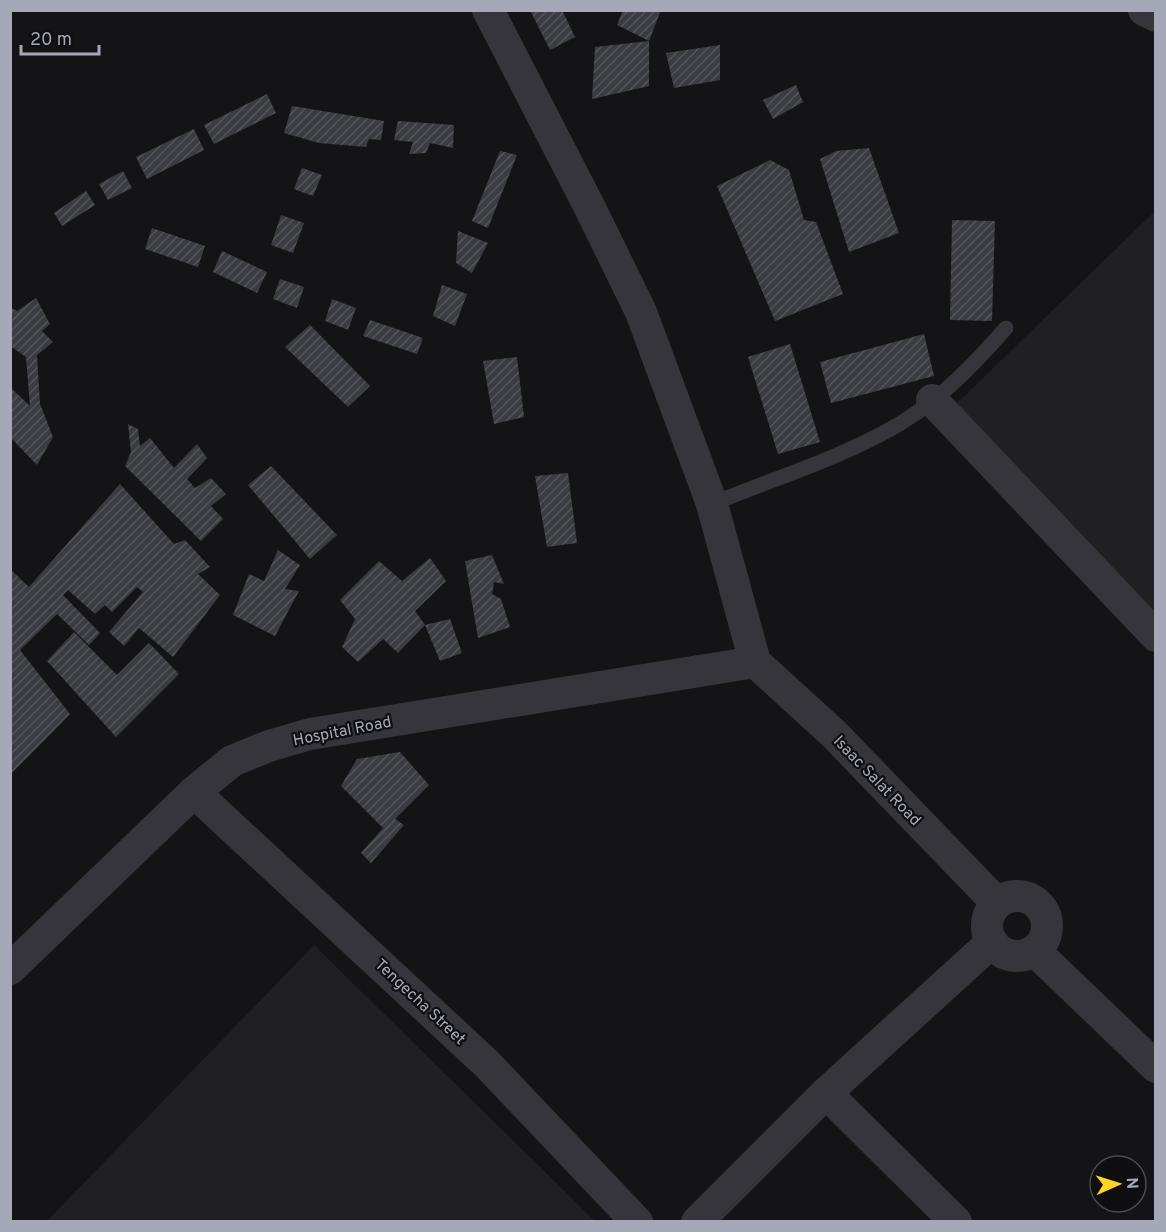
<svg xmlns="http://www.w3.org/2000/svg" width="1166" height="1232" font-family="Overpass,sans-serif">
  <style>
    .built { fill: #202023 }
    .building { fill: url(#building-hatch) }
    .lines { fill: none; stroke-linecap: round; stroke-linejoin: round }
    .service { stroke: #35353b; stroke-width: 15 }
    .minor { stroke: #35353b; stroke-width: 32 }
    .labels { text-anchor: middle; stroke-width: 4.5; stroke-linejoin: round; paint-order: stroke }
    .street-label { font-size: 16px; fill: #a5a8b7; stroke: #0f0f11 }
  </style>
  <defs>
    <pattern id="building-hatch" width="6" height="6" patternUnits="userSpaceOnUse" patternTransform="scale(1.5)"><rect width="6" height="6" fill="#3b3c41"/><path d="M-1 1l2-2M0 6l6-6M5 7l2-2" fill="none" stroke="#54555a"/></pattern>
  </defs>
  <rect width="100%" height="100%" fill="#141416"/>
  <!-- built -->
  <g class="built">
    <polygon points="1155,211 1155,614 955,405"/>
    <polygon points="314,945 595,1221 47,1221"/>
  </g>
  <!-- building -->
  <g class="building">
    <polygon points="530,10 562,10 575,37 550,50"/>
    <polygon points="623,10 661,10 649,41 617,25"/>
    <polygon points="649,41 649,86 592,99 595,47"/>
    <polygon points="720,45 720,80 674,88 666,53"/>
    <polygon points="796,85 803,102 773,119 763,100"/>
    <polygon points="267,94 276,113 214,144 204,125"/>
    <polygon points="292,106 384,121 381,140 369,139 366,147 319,143 284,133"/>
    <polygon points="398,121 454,125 453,148 430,143 426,153 409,154 413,142 394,140"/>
    <polygon points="194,129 204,150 147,179 136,157"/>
    <polygon points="869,148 899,233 849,252 820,159 836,151"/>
    <polygon points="500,151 517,155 488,228 472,221"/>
    <polygon points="770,160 789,170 804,220 816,222 843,294 775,321 717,186"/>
    <polygon points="302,168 322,175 313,196 294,189"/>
    <polygon points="123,171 132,188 108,200 99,184"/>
    <polygon points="86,191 95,205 62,226 54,213"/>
    <polygon points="281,215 304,223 293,253 271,245"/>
    <polygon points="952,220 995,221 992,321 950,320"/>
    <polygon points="152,228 205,246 198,267 145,249"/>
    <polygon points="458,231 488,243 472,273 456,263"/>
    <polygon points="222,251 267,272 257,293 213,272"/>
    <polygon points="280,279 304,287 297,308 273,299"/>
    <polygon points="442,285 467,294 455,326 433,316"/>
    <polygon points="36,298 50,324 42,331 53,342 37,355 40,404 53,437 37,465 10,437 10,387 30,406 26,357 10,346 10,307 17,311"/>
    <polygon points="332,299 356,308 348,330 325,321"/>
    <polygon points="370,320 423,338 417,354 363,336"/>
    <polygon points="310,325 370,386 348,407 285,347"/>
    <polygon points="924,334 934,376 831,403 820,362"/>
    <polygon points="790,344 820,442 778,454 748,357"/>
    <polygon points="517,357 524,417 494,424 483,361"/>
    <polygon points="128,424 138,429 140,446 150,438 174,468 197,444 207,458 187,479 195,488 211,478 226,494 211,506 223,519 201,541 125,466 131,452"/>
    <polygon points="271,466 337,535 310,559 248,485"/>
    <polygon points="568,473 577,543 547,547 535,476"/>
    <polygon points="120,484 174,544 185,540 210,567 198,574 220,595 173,657 139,628 124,646 109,632 143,592 137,587 112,612 105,605 95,614 68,590 63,595 100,633 89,645 57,614 20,650 70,714 10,775 10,569 29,587"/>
    <polygon points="278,550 300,565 285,589 299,591 275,636 233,615 249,574 264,581"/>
    <polygon points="492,555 504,584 494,582 492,594 501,599 510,627 478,638 465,561"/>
    <polygon points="430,558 446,581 415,611 425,625 398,653 383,639 358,662 342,647 355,619 340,600 379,561 402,581"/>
    <polygon points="450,619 462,653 440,661 425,625"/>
    <polygon points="74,632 117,675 149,643 179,674 116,737 47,661"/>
    <polygon points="400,752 429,785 395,819 404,825 371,863 361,853 383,828 341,786 357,759"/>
  </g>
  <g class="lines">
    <!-- service -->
    <path class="service" d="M712,504c63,-26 130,-46 189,-81 41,-25 74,-60 105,-95"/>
    <!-- minor -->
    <g class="minor">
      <polyline points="488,10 589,206 641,312 712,504 755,662"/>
      <polyline points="1144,10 1156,16"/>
      <polyline points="932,400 1156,636"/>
      <polyline points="755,662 834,734 997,903"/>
      <polyline points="194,792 487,1064 637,1222"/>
      <circle cx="1017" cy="926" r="30"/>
      <polyline points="1035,951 1156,1067"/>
      <polyline points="10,969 194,792 232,761 269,746 310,734 755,662"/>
      <polyline points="826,1093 956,1222"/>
      <polyline points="697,1222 826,1093 992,942"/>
    </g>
  </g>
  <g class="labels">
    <!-- street labels -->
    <g class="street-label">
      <text transform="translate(342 730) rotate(-11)" y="6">Hospital Road</text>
      <text transform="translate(878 780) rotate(46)" y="6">Isaac Salat Road</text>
      <text transform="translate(421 1001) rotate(43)" y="6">Tengecha Street</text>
    </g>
  </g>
  <!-- border -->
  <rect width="1166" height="1232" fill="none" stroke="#a5a8b7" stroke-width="24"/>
  <!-- north arrow -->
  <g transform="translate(1118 1184) rotate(87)"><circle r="28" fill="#0f0f11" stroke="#4b4c53" stroke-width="1.5"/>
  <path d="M0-4.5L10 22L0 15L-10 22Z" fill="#ffd423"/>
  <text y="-9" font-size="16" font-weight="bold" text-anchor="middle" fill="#a5a8b7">N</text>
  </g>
  <!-- scale -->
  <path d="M21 45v9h78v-9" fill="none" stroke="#a5a8b7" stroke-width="3"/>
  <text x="30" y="45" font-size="18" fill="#a5a8b7" stroke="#0f0f11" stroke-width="4.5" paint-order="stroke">20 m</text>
</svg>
